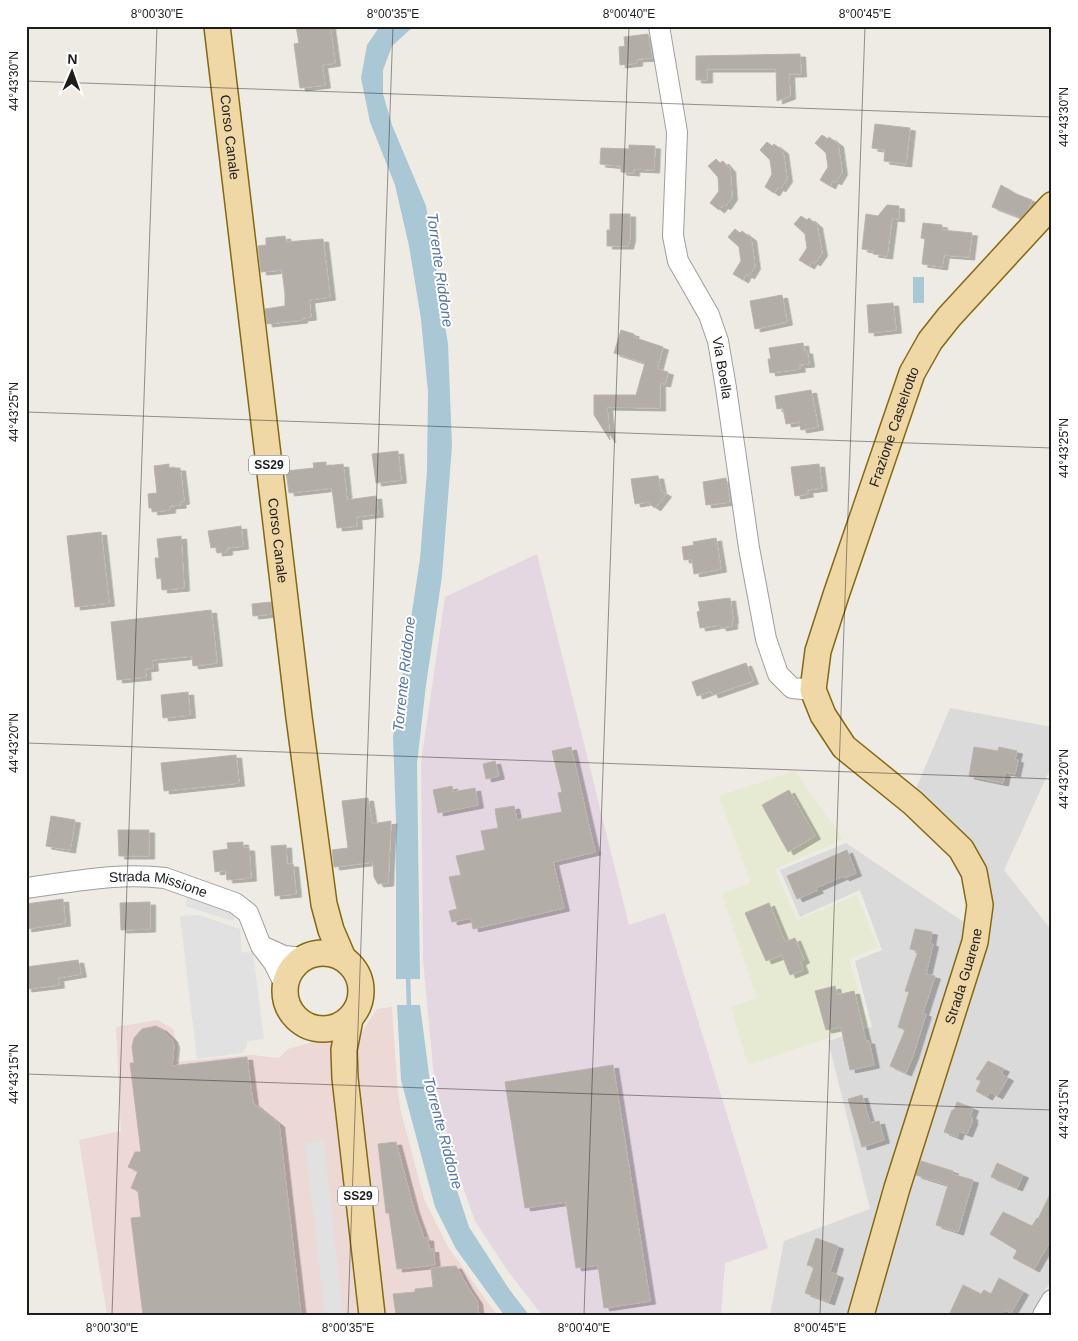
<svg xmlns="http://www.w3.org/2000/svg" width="1078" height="1341" font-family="Helvetica,sans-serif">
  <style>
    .residential { fill: #dbdada }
    .commercial { fill: #ecd8d5 }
    .industrial { fill: #e5d7e1 }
    .farmland { fill: #e6ead2 }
    .parking { fill: #e1e1e1 }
    .water { fill: #aac7d5 }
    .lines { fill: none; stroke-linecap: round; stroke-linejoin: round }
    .stream { stroke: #aac7d5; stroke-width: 4.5 }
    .building { fill: #b2ada7; stroke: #bdb3a9; filter: url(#shadow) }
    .minor-casing { stroke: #9e9e9e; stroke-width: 22 }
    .major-casing { stroke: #846912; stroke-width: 28 }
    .minor { stroke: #fff; stroke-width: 20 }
    .major { stroke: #f0d7a6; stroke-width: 25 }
    .ticks { fill: none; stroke: #1d1d1d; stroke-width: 1; stroke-opacity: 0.45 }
    .labels { text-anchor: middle; stroke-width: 4; stroke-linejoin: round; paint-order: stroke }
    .shield { fill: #fff; stroke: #616161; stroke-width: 1 }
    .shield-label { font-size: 12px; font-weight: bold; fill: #1d1d1d }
    .street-label { font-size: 14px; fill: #1d1d1d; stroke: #fff }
    .water-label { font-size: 15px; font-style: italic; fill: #5674a1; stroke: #fff }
    .neatline { fill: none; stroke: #1d1d1d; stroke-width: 2 }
    .ticks-label { font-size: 12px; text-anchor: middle; fill: #1d1d1d }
  </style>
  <defs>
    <filter id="shadow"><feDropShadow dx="5.5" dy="3" stdDeviation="0" flood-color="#0004"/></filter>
  </defs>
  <rect width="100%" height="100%" fill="#edebe4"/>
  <!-- residential -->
  <g class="residential">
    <polygon points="950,708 1052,727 1052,765 1004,870 1052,931 1052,1279 1031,1315 871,1315 989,931 981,861 915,791"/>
    <polygon points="846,843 968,925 857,1315 770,1315 784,1241 870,1209 828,1041 872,1027 855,961 882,950 860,890 800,917 780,870"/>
  </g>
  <!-- commercial -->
  <polygon class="commercial" points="392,1007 397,1082 400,1108 424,1199 448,1247 497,1315 107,1315 79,1140 121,1131 116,1027 158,1020 173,1029 178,1048 176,1062 251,1055 279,1058 288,1049 317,1041 357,1039 377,1009"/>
  <!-- industrial -->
  <polygon class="industrial" points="537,554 629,925 665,913 768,1248 725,1263 721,1315 542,1315 507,1270 475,1221 453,1159 438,1094 433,1067 423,960 421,762 445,597"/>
  <!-- farmland -->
  <polygon class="farmland" points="795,771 843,839 775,869 797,920 857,895 878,947 849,959 868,1024 748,1065 731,1007 757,998 722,894 751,883 719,796"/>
  <!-- parking -->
  <g class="parking">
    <polygon points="191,887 238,904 233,921 185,906"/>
    <polygon points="199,915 240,929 242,952 253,953 264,1039 247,1041 247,1046 242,1053 197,1059 180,916"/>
    <polygon points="324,1141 343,1315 325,1315 305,1143"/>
  </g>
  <!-- water -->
  <g class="water">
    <polygon points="380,26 414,26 392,46 383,70 383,94 392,125 426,206 448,344 452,446 442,576 426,685 417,763 420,979 396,979 396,821 393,737 420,559 427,471 428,392 421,319 409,246 395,185 370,122 361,78 367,45"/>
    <rect x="913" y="277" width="11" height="26"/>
    <polygon points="397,1005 420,1005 434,1113 450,1169 469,1227 509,1289 529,1315 504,1315 456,1249 435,1207 401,1080"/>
  </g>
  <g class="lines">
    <!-- stream -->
    <polyline class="stream" points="408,975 409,1009"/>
  </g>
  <!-- building -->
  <g class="building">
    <polygon points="296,26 330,26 335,63 322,65 325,85 300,88 294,44 299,43"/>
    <polygon points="648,34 652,58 637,59 637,63 620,65 619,47 625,46 624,37"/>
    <polygon points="800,54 801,74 789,74 790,96 777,101 776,69 707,69 707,80 696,80 696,56"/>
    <polygon points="875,124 910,128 906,164 884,161 885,150 872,148"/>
    <polygon points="822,135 828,139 829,137 838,144 842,172 836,182 833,180 830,186 820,180 828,167 826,153 815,143"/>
    <polygon points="767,142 772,146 774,144 783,151 787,179 780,189 778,187 774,193 765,187 772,174 770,160 760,150"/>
    <polygon points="629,145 655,146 654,170 634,169 634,173 621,172 621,166 600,164 601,148 629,149"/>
    <polygon points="716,159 720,163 723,161 730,169 732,197 725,207 723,205 719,210 710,203 719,191 718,177 708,166"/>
    <polygon points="1001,185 1016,194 1032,200 1028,210 1021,218 992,207"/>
    <polygon points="887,205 899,206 899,219 892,218 887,256 873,254 874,251 862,249 866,214 878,216"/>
    <polygon points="610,214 630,214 630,238 628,246 607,246 607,230 610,230"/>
    <polygon points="801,216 807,220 809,218 817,225 822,253 815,263 812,261 809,266 799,260 807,248 805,234 794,224"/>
    <polygon points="923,223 942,225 942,230 972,233 969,257 944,255 942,267 922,264 925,239 921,238"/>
    <polygon points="735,229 740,233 742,231 751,238 755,266 749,276 746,274 743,280 733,274 741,261 739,247 728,237"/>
    <polygon points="285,236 286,242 323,239 330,297 309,300 311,317 302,318 302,320 267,324 265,309 285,306 285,294 282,270 261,272 258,246 266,245 266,238"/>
    <polygon points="782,295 787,322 755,329 750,301"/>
    <polygon points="893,303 896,330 869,333 867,305"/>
    <polygon points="621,330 634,334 633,337 663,347 657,369 668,372 665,384 660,383 660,408 607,407 610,440 594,415 594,395 636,395 645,363 614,353"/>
    <polygon points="803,343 804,351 807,351 809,364 799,365 800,369 770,373 768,359 771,359 769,348"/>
    <polygon points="811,390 818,427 801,430 799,422 786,424 783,408 777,409 775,396"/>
    <polygon points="398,451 401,480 376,483 372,454"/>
    <polygon points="326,462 326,466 343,464 347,500 376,496 378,514 356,517 357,526 337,528 332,488 289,493 286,471 314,468 313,463"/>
    <polygon points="169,464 169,468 180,468 184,501 180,502 181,505 170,506 170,510 152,512 152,508 149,508 148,494 157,493 154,466"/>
    <polygon points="819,464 822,488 807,490 808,494 795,496 791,467"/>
    <polygon points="656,476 658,476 661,491 666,494 655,508 647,502 635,504 631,479"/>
    <polygon points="726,478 730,502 706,505 703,482"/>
    <polygon points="241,526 243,546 227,548 227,552 217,553 216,547 211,548 208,531"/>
    <polygon points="101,532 109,603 75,607 67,536"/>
    <polygon points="181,536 184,588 162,590 161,578 157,579 155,558 159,558 157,539"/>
    <polygon points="716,538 721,569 694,574 692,559 684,560 682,547 694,545 693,542"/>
    <polygon points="730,598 733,620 732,621 732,626 721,628 720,625 700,628 697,612 700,611 698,602"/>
    <polygon points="271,602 272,614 253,616 252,604"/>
    <polygon points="211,610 217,663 193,666 192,656 152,660 153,668 145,669 146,677 117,680 111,622"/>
    <polygon points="746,663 753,681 713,695 711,691 697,696 692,682"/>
    <polygon points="188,692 190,715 163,718 161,695"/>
    <polygon points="571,747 595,852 553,862 564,908 473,929 471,918 452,922 449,911 457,909 449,877 461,875 456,856 485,850 481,831 498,828 495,809 514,806 517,820 562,812 558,793 562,792 552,751"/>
    <polygon points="974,747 998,751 999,747 1017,751 1015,759 1018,760 1015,774 1005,772 1003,783 969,776"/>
    <polygon points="236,755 239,783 164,791 161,763"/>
    <polygon points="495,761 499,776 486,779 483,764"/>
    <polygon points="452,786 453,792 475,788 478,805 438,813 433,790"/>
    <polygon points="789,790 815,836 788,852 762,805"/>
    <polygon points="368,798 372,824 391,821 388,883 378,884 374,877 373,862 334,867 332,850 348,848 342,801"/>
    <polygon points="51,816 75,820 70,850 46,846"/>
    <polygon points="118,830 149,830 149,856 119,856"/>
    <polygon points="243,842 243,848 249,848 251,878 227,880 226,870 215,872 213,851 228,849 227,843"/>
    <polygon points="286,845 287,864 293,864 296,894 275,896 271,846"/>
    <polygon points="847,850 856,873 844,878 843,876 816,888 818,890 797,899 787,876"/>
    <polygon points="63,899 65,923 26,929 26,904"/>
    <polygon points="150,902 150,929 121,930 120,903"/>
    <polygon points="769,903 785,942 795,938 804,960 800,962 803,970 790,975 782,955 766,961 745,913"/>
    <polygon points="915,929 932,932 930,943 933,944 926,974 935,976 923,1013 926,1014 913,1056 906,1073 890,1066 905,1030 898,1027 909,992 905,991 918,951 910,949"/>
    <polygon points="78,960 81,974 58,978 59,985 26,989 26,967"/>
    <polygon points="835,986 837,995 854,991 866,1041 869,1041 874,1065 850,1070 841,1027 826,1030 815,991"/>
    <polygon points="156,1026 162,1029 172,1039 174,1045 172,1066 247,1057 253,1103 279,1124 301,1315 143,1315 131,1218 141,1217 138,1191 131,1188 138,1171 128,1167 135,1152 141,1152 130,1063 134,1063 132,1047 134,1038 142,1029"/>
    <polygon points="988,1061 1004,1069 1001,1074 1008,1078 997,1096 990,1092 987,1097 976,1091 981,1081 976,1079"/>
    <polygon points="613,1065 650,1301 604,1308 598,1265 576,1268 566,1202 525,1208 505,1082"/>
    <polygon points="862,1095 870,1123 879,1121 884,1140 862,1147 848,1099"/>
    <polygon points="957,1102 973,1108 970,1116 972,1117 972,1122 967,1134 959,1131 957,1137 944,1132 952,1110 954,1110"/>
    <polygon points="396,1142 414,1210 424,1238 428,1238 429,1250 433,1249 435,1265 397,1269 389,1213 386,1213 378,1144"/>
    <polygon points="921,1161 953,1171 952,1174 973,1180 958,1232 936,1225 948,1185 916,1175"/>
    <polygon points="997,1163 1023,1175 1017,1188 991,1177"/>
    <polygon points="1052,1190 1052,1238 1034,1269 1013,1258 1017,1251 1015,1249 990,1234 1003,1212 1032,1226 1037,1218 1038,1219"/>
    <polygon points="816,1238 838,1246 830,1272 838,1275 829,1302 805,1293 814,1267 807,1265"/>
    <polygon points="456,1266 467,1286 477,1301 479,1315 396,1315 393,1294 415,1292 415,1289 433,1287 431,1268"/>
    <polygon points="999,1278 1023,1292 1011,1313 1004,1310 1001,1315 949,1315 963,1285 981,1294 984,1290 991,1294"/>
  </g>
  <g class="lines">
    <!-- minor casing -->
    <g class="minor-casing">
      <g id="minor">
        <path id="s1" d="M659,26l18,106 -4,104 5,25 31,54 9,26 8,47 23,160 17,91 12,35 14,14 21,2"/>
        <path id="s2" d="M26,888c46,-6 93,-16 139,-10l70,25 13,10 13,33 13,17 11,22"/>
        <polyline points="262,946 284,956 303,958"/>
        <polyline points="1043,1315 1052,1300"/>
      </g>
    </g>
    <!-- major casing -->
    <g class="major-casing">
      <g id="major">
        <path id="s3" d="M217,26l82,691 25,187 7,26 12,28"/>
        <circle cx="323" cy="991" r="38"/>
        <polyline points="350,1019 344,1050 345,1078 372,1315"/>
        <path id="s4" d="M861,1315l36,-127 78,-246 5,-37 -6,-33 -13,-23 -48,-46 -69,-56 -21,-32 -10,-25 5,-39 18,-56 76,-222 18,-32 19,-24 103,-112"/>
      </g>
    </g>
    <!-- minor -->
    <use href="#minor" class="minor"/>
    <!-- major -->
    <use href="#major" class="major"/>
  </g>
  <!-- ticks -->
  <path class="ticks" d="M26,81l1026,36M26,412l1026,36M26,743l1026,36M26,1074l1026,36M112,1315l45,-1289M348,1315l45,-1289M584,1315l45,-1289M820,1315l45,-1289"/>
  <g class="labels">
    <!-- shield labels -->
    <g class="shield">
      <rect x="249" y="455.5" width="40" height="19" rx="4"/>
      <rect x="338" y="1186.5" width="40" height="19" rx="4"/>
    </g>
    <g class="shield-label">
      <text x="269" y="469">SS29</text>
      <text x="358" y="1200">SS29</text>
    </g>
    <!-- street labels -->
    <g class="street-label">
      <text dy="5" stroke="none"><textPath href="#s3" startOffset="112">Corso Canale</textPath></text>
      <text dy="5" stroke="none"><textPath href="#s1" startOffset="354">Via Boella</textPath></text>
      <text dy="5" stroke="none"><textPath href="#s4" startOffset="984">Frazione Castelrotto</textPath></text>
      <text dy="5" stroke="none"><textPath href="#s3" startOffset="518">Corso Canale</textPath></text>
      <text dy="5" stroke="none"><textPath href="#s2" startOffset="134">Strada Missione</textPath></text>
      <text dy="5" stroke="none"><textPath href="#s4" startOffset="354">Strada Guarene</textPath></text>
    </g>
    <!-- water labels -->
    <g class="water-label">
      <text transform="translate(440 270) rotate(82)" y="5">Torrente Riddone</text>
      <text transform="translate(404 674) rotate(-84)" y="5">Torrente Riddone</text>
      <text transform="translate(443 1133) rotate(75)" y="5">Torrente Riddone</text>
    </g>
  </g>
  <!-- border -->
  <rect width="1078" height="1341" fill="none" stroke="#ffffff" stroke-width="55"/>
  <!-- north arrow -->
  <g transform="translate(72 72) rotate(2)" stroke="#ffffff" stroke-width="4" paint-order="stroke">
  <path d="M0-4L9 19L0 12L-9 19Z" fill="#1d1d1d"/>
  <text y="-8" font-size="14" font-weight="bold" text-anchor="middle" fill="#1d1d1d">N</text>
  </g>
  <rect x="28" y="28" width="1022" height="1286" class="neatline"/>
  <g class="ticks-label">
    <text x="157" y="18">8°00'30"E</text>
    <text x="393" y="18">8°00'35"E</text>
    <text x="629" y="18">8°00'40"E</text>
    <text x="865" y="18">8°00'45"E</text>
    <text transform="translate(14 81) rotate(-90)" y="4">44°43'30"N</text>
    <text transform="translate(1064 117) rotate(-90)" y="4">44°43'30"N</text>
    <text transform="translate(14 412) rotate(-90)" y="4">44°43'25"N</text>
    <text transform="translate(1064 448) rotate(-90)" y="4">44°43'25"N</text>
    <text transform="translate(14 743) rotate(-90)" y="4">44°43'20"N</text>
    <text transform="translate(1064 779) rotate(-90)" y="4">44°43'20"N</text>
    <text transform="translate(14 1074) rotate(-90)" y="4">44°43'15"N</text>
    <text transform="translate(1064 1109) rotate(-90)" y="4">44°43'15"N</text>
    <text x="112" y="1332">8°00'30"E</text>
    <text x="348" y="1332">8°00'35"E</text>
    <text x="584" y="1332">8°00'40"E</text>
    <text x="820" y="1332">8°00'45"E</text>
  </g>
</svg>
